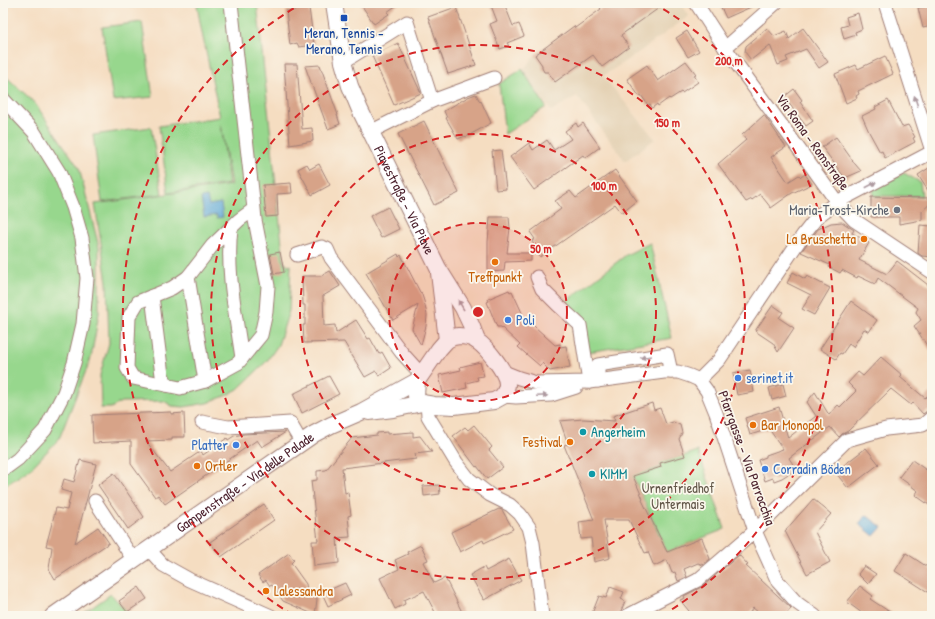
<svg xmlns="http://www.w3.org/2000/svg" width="935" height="619" font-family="'Patrick Hand',sans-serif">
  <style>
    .built { fill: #e4d1b4 }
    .green { fill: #97d78d; stroke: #707b5c }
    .water { fill: #5da8d5; stroke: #546480 }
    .building { fill: #d7a388 }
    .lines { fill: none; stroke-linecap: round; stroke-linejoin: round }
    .minor-casing { stroke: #a07e76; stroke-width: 15 }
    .major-casing { stroke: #a07e76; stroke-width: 18 }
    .minor { stroke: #fff; stroke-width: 13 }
    .major { stroke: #fff; stroke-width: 16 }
    .oneway { fill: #ae9aa0 }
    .ring { fill: none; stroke: #d62828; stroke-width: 2; stroke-dasharray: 7 5 }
    .transit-dot { fill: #1a4fb4; stroke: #fbf7ec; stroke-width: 1.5 }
    .worship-dot { fill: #6b7280; stroke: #fbf7ec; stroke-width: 1.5 }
    .food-dot { fill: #e8710a; stroke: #fbf7ec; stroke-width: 1.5 }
    .shop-dot { fill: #3f7fe0; stroke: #fbf7ec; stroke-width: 1.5 }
    .culture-dot { fill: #0f9aa8; stroke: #fbf7ec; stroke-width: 1.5 }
    .labels { text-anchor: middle; stroke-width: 3.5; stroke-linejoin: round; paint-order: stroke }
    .transit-label { font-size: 14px; fill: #164399; stroke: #fbf7ec }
    .street-label { font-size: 14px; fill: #4a1f2b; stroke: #fbf7ec }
    .worship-label { font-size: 14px; fill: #5b616d; stroke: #fbf7ec; text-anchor: end }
    .food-label { font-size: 14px; fill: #c56008; stroke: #fbf7ec; text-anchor: start }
    .shop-label { font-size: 14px; fill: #366cbe; stroke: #fbf7ec; text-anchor: start }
    .culture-label { font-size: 14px; fill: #0d838f; stroke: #fbf7ec; text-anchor: start }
    .park-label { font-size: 14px; fill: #615648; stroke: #fbf7ec }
    .centre { fill: #d62828; stroke: #fbf7ec; stroke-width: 2 }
    .ring-label { font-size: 12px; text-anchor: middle; font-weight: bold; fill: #d62828; stroke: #fbf7ec; stroke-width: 3.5; stroke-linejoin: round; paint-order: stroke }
  </style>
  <rect width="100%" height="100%" fill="#fbf7ec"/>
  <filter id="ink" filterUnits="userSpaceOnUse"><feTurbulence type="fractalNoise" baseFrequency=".025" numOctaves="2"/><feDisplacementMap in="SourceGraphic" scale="8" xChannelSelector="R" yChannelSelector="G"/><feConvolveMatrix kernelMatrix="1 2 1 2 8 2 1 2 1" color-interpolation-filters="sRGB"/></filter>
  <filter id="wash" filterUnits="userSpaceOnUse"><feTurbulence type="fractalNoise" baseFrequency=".012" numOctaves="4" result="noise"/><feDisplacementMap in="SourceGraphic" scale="16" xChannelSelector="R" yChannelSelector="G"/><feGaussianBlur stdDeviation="0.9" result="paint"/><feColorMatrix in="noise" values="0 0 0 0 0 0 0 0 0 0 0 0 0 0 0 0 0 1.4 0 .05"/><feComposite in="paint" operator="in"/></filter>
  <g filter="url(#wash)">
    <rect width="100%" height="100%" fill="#f5ddc1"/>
    <!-- built -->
    <polygon class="built" points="607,3 681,3 689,16 639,52 603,76 655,139 625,161 577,96 551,111 523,70 535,55 574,26 576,27 601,9"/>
    <!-- green -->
    <g class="green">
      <polygon points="217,3 257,3 284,263 291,266 289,311 278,345 267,361 238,389 225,396 207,403 184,407 172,406 164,401 121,402 111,408 101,408 100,375 109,343 107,282 95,204 231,185 221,124 229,184 168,193 159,126 220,117 202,33 197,5"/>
      <polygon points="142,22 153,97 113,101 102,27"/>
      <polygon points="522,69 546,107 505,134 499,84"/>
      <polygon points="3,74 34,102 79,168 99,247 99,313 91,358 59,439 30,469 3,487"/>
      <polygon points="151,127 162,194 102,202 93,135"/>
      <polygon points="904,173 920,182 922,196 874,196 873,190"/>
      <polygon points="650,243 672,338 588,352 564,303 626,255"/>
      <polygon points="698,451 725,529 667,552 632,474 646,472 661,467 659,461 664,459 665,462"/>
      <polygon points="111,594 131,616 80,616"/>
    </g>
    <!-- water -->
    <g class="water">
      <polygon points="207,197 209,205 221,203 223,217 217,218 217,215 204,217 201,198"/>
      <polygon points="866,515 882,527 874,536 859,524"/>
    </g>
    <g id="blocks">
      <!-- building -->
      <g class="building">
        <polygon points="360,3 400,3 387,12 389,14 374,24"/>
        <polygon points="490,3 504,3 513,26 519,24 524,36 507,43 509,46 500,49 490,24 497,21"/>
        <polygon points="607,3 666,3 621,35 629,47 602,67 593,55 555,82 548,72 544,72 542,68 542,65 535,55 574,26 575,28 601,9 600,8"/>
        <polygon points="719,3 760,3 726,18"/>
        <polygon points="932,5 932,26 923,28 918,8"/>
        <polygon points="456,7 476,65 448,74 428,17"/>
        <polygon points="309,8 314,45 299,47 297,43 290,45 286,11"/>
        <polygon points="858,13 862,29 855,32 856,35 844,39 841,27 848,25 846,17"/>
        <polygon points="767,28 774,36 786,31 789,39 803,28 828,62 819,68 806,49 786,57 788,61 778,65 770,45 751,60 745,52 746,46"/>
        <polygon points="687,31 699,51 688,57 676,38"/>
        <polygon points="398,43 421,93 394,105 372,56"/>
        <polygon points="885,56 893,74 858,91 859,94 856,96 857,98 846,103 835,74 856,65 858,69"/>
        <polygon points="686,61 696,74 694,75 698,82 682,93 681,92 670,99 669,98 658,106 657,104 652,108 650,104 648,105 641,95 639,96 627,79 647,65 658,81"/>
        <polygon points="284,64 297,64 302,129 312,128 313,141 290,145"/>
        <polygon points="320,65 338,115 337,115 340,124 328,129 305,66"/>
        <polygon points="794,89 802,100 800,102 813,121 806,126 784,97"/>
        <polygon points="476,94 480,102 481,101 491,123 466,137 465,136 458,139 446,118 447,118 444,111 468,97"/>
        <polygon points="888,100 902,127 908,125 915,137 913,138 915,142 885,158 882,151 880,152 869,132 862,116 876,109 875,107"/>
        <polygon points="764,115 786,147 771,157 788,182 799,175 801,177 805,174 812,184 792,193 771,208 760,194 752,200 752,199 746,202 718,164 746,140 742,135"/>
        <polygon points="424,121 459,193 434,205 398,134"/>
        <polygon points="576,123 578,127 583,123 600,147 585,158 583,155 534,190 510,157 529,143 533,150 547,140 554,150 571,139 565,131"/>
        <polygon points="836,137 855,164 861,171 845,178 822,147"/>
        <polygon points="501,150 506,189 496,190 492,151"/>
        <polygon points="307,164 310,169 319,164 330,185 312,195 298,169"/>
        <polygon points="932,166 932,197 918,175"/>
        <polygon points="615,170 637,201 622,213 615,204 540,257 533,246 534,245 532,241 535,239 530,232 561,209 555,201 570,191 576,198"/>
        <polygon points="291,183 292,193 277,194 278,216 266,217 263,185"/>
        <polygon points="871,197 932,198 932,202 922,211 922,220 899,224 899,217 871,217"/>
        <polygon points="388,207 399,229 381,238 370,216"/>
        <polygon points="490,217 509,217 510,228 507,253 531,253 531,261 505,262 504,271 488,272 488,242"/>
        <polygon points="842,222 854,230 852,233 869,243 859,260 887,274 897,261 932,288 932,353 914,326 921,320 916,312 918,308 878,278 875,284 858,276 857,278 842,270 840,273 829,267 830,265 801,252 818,229 831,223"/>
        <polygon points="920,225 932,226 932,257 922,256 918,253"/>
        <polygon points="280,252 284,272 274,274 270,254"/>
        <polygon points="398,254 399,257 401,255 421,294 421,292 424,301 427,315 426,326 421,345 412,329 418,305 393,320 366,273"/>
        <polygon points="330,271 340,286 323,296 324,326 335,325 336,333 356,320 368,339 370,338 379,354 382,352 391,368 379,376 376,371 365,377 344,342 304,343 303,325 305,325 305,305 303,305 302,276 321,276"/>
        <polygon points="793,272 805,279 807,276 830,288 814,315 802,309 811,295 787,283"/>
        <polygon points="509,290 510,292 512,291 524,317 555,345 560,344 560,347 566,346 570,367 550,371 542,363 540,366 518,347 520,345 501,327 497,327 487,302 489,301 488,299"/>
        <polygon points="851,301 877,320 869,332 864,329 853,347 849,344 842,354 840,353 836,359 820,349"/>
        <polygon points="773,305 783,312 779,318 794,328 778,352 773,343 755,331"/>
        <polygon points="881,357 902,375 900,377 925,398 932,391 932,409 927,411 923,414 913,403 911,405 891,389 848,431 842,434 839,437 830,427 789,458 796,469 782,478 774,481 773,478 765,481 758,460 766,457 766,455 783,449 769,429 750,435 745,418 779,407 788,438 816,416 807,402 815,392 829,415 838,405 840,407 856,391 848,383 858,372 863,376"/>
        <polygon points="480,362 484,376 477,377 478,380 466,383 467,388 443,393 439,375 461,370 460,367"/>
        <polygon points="750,370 754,392 737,395 733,373"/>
        <polygon points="329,376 339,394 302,413 293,394"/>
        <polygon points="783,384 786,396 772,400 769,388"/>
        <polygon points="652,403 654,410 660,408 666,424 673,422 680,425 682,433 679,439 685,456 660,463 661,467 633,476 643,499 642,500 667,552 702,538 710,559 703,565 698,563 684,569 687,577 678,581 675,572 672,573 667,560 654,566 648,552 645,553 629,520 604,520 610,558 594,562 591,538 581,539 579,522 594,520 564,445 568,444 560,421 583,419 615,421 613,416"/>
        <polygon points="171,412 171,414 184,413 185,437 172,437 172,440 146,441 170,472 201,451 203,455 227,438 228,440 234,436 244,434 286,432 262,447 257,440 165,504 158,495 155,497 131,464 131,441 93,443 92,419 92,415"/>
        <polygon points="474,425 492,447 489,450 503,467 487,479 477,466 476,467 453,436 465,427 468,430"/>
        <polygon points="387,432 387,434 413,432 413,437 420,436 432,452 415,454 416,459 342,468 345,493 348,492 351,515 348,516 350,537 337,538 339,563 314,566 312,541 318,541 311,481 317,480 317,471 326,470 352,438 377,435 377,433"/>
        <polygon points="866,448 879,464 848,488 835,472"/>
        <polygon points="80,460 96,464 75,543 98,527 109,543 55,579 49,569 52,547 46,546 56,508 67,510 71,493 61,490 64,479 74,482"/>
        <polygon points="912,460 932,474 932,507 915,495 918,491 899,477"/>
        <polygon points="114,473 144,517 128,529 98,485"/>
        <polygon points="439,485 440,494 424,496 423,486"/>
        <polygon points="813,499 831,514 815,532 830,562 807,574 785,531"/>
        <polygon points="264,504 274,520 221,557 210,542"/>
        <polygon points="499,509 502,510 513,529 484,543 483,540 460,552 451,532"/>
        <polygon points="421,545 428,560 423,562 434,583 445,578 464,616 437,616 424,591 404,600 405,604 395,609 380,578 399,569 395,560 408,554 407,552"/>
        <polygon points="289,553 294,560 291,563 306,584 307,590 310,589 317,599 315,615 283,601 272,585 270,586 266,580 263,582 258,575"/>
        <polygon points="906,553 932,570 932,586 928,592 895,571"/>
        <polygon points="739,555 748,565 746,566 791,608 785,616 763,616 753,608 747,616 693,616 680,600 685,598 684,596 703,586"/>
        <polygon points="509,559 521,580 484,600 470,575 484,567 486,571"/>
        <polygon points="864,566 876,574 868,584 858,574"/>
        <polygon points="345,583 351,595 328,606 322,593"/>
        <polygon points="860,586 873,596 870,599 896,616 866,616 847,602"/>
        <polygon points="139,587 147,599 127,612 119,601"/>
        <polygon points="610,587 624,592 621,599 625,601 619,616 591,616 599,596 606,598"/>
      </g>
    </g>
  </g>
  <g filter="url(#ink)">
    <use href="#blocks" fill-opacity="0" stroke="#a07e76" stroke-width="1"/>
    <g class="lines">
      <!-- minor casing -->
      <g class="minor-casing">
        <g id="minor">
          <polyline points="231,3 254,209 255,220 268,286 266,312 261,335 238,363 205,381 180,388 133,378 127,368 129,317 138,302 172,288 188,277 212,246 239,220 254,209"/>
          <polyline points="696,3 725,48 791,138 837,202 854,220 932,272"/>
          <polyline points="885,3 932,151"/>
          <polyline points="725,48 776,3"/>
          <polyline points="343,62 407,22 432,101 370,132"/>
          <polyline points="3,99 34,132 59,172 73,207 82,238 87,278 83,324 74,363 64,393 45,430 18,459 3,470"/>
          <polyline points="432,101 494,78"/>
          <path d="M231,228c-5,44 5,87 11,130"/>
          <polyline points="297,255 322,247 327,249 331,258 402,353 421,374"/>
          <polyline points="188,277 205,381"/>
          <polyline points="537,277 542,289 558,305 580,325 589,382"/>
          <polyline points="152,296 162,375 167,385"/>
          <polyline points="504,372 519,378 536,383 589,382 664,372 678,372 690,376 699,380 707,391 716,413 755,531 778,582 797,603 815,616"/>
          <polyline points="699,380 719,360 803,235 818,216 837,202 932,152"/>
          <polyline points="598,381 598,365 667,354 671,372"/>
          <polyline points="503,396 516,397 551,395 576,387"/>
          <polyline points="427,404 428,416 456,462 469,479 490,495 510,505 520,514 529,527 533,543 542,616"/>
          <polyline points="202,422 228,427 290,423 297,435"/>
          <polyline points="95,501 133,559"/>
          <polyline points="150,548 154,555 163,565 190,580 271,616"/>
          <polyline points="627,616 698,580 755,531 847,440 886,429 923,425 932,417"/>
        </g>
      </g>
      <!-- major casing -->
      <g class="major-casing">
        <g id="major">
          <path id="s1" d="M334,3l9,59 7,24 10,24 78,158 25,40 9,19 5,14"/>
          <polyline points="439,273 447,340"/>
          <path d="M459,336c7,0 12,1 18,5 9,6 30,31 30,43 0,4 -2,8 -4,12l-9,5 -40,5 -20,-1 -12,-2 -3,-3 -3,-4 1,-15 22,-32 8,-9 6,-3z"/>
          <polyline points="369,412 393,409 422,403"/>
          <path id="s2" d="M53,616l261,-182 17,-9 30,-13 56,-31"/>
        </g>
      </g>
      <!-- minor -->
      <use href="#minor" class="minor"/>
      <!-- major -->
      <use href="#major" class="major"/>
    </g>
    <!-- one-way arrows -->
    <defs><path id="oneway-solid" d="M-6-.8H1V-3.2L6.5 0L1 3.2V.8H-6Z"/></defs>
    <g class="oneway">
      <use href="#oneway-solid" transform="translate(916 101) rotate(-108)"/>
      <use href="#oneway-solid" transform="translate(871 185) rotate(-28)"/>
      <use href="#oneway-solid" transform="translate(461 305) rotate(-120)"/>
      <use href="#oneway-solid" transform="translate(646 357) rotate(171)"/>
      <use href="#oneway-solid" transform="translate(542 396) rotate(-3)"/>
    </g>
  </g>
  <!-- distance rings -->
  <circle cx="478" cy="312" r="89" fill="#d62828" fill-opacity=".12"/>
  <g class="ring">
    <circle cx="478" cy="312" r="89"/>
    <circle cx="478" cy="312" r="178"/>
    <circle cx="478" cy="312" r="267"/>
    <path d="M293 615A355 355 0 0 1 303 3M653 3A355 355 0 0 1 663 615"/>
  </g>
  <!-- markers -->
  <rect class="transit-dot" x="340" y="14" width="8" height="8" rx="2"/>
  <circle class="worship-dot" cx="897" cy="210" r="4"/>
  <g class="food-dot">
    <circle cx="864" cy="239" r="4"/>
    <circle cx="495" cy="262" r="4"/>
    <circle cx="753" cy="425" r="4"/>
    <circle cx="570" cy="442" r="4"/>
    <circle cx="197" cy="466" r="4"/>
    <circle cx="266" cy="591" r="4"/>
  </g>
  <g class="shop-dot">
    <circle cx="508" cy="320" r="4"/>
    <circle cx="738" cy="378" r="4"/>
    <circle cx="236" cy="445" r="4"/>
    <circle cx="765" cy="469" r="4"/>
  </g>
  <g class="culture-dot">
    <circle cx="583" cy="432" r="4"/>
    <circle cx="592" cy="474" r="4"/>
  </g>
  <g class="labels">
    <!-- transit labels -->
    <g class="transit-label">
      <text x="344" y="38">Meran, Tennis -<tspan x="344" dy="16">Merano, Tennis</tspan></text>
    </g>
    <!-- street labels -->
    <g class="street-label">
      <text transform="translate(813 142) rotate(54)" y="5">Via Roma - Romstraße</text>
      <text dy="5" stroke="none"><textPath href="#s1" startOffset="211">Piavestraße - Via Piave</textPath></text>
      <text transform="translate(747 458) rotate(70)" y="5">Pfarrgasse - Via Parrocchia</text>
      <text dy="5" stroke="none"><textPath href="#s2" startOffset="234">Gampenstraße - Via delle Palade</textPath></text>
    </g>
    <!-- worship labels -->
    <g class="worship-label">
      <text x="889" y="215">Maria-Trost-Kirche</text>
    </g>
    <!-- food labels -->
    <g class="food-label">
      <text x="856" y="244" text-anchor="end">La Bruschetta</text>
      <text x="495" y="282" text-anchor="middle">Treffpunkt</text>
      <text x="761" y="430">Bar Monopol</text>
      <text x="562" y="447" text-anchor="end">Festival</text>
      <text x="205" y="471">Ortler</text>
      <text x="274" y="596">Lalessandra</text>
    </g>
    <!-- shop labels -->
    <g class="shop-label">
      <text x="516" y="325">Poli</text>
      <text x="746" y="383">serinet.it</text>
      <text x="228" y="450" text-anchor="end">Platter</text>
      <text x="773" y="474">Corradin Böden</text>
    </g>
    <!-- culture labels -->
    <g class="culture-label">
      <text x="591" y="437">Angerheim</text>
      <text x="600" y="479">KIMM</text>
    </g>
    <!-- park labels -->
    <g class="park-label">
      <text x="678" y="493">Urnenfriedhof<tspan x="678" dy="16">Untermais</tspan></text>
    </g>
  </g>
  <circle cx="478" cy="312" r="6" class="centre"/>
  <g class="ring-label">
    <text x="729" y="65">200 m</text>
    <text x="667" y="127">150 m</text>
    <text x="604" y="190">100 m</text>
    <text x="541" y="253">50 m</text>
  </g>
  <!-- margin -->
  <rect width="935" height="619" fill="none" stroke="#fbf7ec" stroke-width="16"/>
</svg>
